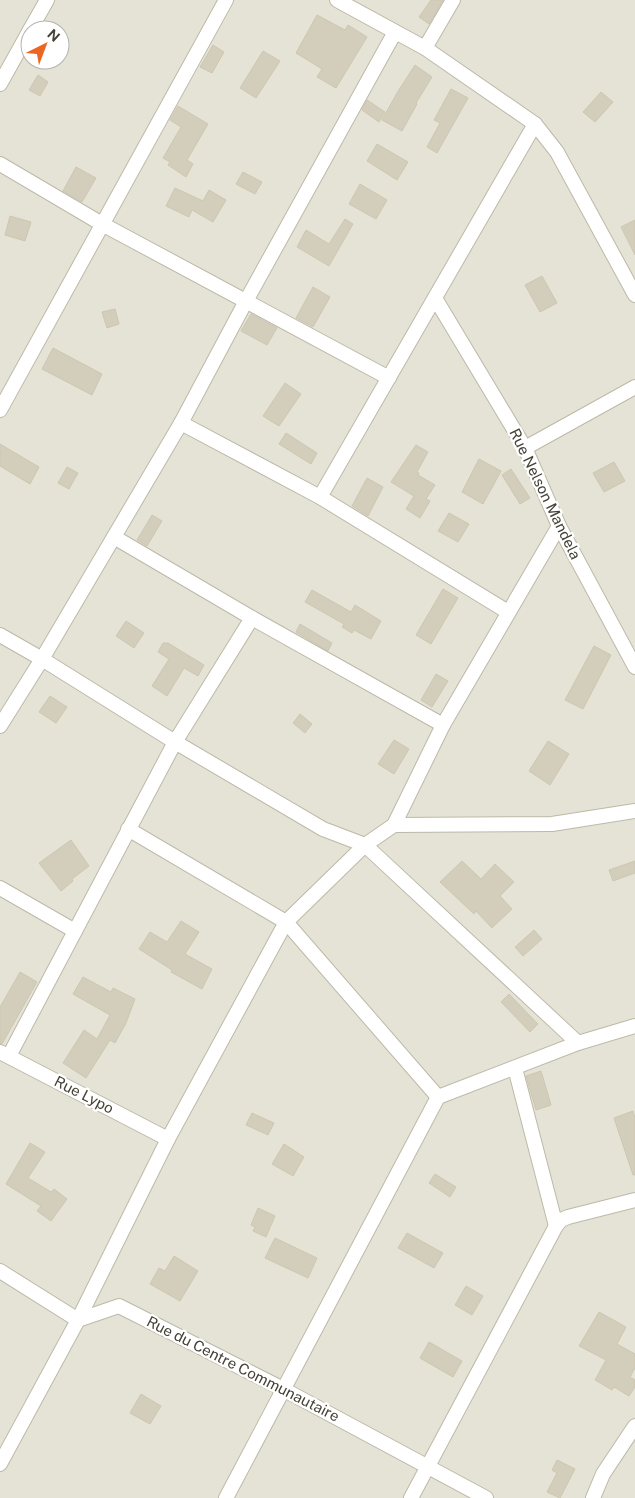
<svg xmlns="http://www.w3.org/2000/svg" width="635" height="1498" font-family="'Public Sans',sans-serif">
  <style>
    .residential { fill: #e5e3d5; fill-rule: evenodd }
    .building { fill: #d3cebc; stroke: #cdc7b0 }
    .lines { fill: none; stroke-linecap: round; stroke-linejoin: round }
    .minor-casing { stroke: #bdb9a9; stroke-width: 16 }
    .minor { stroke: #fff; stroke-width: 14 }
    .labels { text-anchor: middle; stroke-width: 4.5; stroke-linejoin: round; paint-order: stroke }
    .street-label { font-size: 15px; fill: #444136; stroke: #fff }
  </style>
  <rect width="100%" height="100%" fill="#f2f0e6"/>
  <!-- residential -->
  <path class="residential" d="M0,0h635v1498h-635zM30,30h30v30h-30z"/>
  <!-- building -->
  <g class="building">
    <polygon points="431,0 443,0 429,24 419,17"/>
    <polygon points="317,15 345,30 348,25 367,37 336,88 317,77 322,69 296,53"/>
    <polygon points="213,45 224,52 212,73 200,67"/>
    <polygon points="263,51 280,61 256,98 240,88"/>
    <polygon points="415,65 432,77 416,103 417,104 402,131 382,120 397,93"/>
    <polygon points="38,75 48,82 40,96 29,90"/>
    <polygon points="451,89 468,98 437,153 427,147 440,123 434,120"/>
    <polygon points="601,92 613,102 595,122 583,112"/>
    <polygon points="367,100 385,112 379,122 362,110"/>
    <polygon points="178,106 208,124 187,160 193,164 186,177 168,165 170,162 163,158 181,127 170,120"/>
    <polygon points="377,144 408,162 397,180 367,161"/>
    <polygon points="76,167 96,178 82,202 63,191"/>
    <polygon points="243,172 262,182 255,194 236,184"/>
    <polygon points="360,184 387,200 376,219 349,204"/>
    <polygon points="175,188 203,201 209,190 226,200 213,222 192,210 189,217 166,206"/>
    <polygon points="10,216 31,222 25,241 5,235"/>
    <polygon points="345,219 353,224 329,266 297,247 306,230 329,244"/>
    <polygon points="635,220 635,255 621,227"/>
    <polygon points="542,276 557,303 540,312 525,285"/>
    <polygon points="313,287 330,297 313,327 296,318"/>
    <polygon points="115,309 119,324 107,328 102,312"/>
    <polygon points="251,314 277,328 267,345 241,331"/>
    <polygon points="53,348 102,374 92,395 42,369"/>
    <polygon points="285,383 301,394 279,426 263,416"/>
    <polygon points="286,433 317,453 311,464 279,444"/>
    <polygon points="0,444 39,467 30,484 0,466"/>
    <polygon points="416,445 428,452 417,472 419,473 418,475 435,485 426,499 430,501 420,518 406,509 414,496 391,482"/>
    <polygon points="479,459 501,471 483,504 462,492"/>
    <polygon points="614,462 625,481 604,492 593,473"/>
    <polygon points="67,467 78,473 69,489 58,483"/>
    <polygon points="511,469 530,498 520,504 502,475"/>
    <polygon points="367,478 383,487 368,516 352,506"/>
    <polygon points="449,513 469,524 458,542 438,531"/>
    <polygon points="152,515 162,521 147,546 137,540"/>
    <polygon points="443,589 458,598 431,644 416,635"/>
    <polygon points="312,590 351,612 355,605 381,621 371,639 354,630 352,633 342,627 344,624 305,602"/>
    <polygon points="126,621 144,633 134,648 116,636"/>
    <polygon points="300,624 332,643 328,651 296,632"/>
    <polygon points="163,643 168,643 204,665 198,676 184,668 167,696 152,686 169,659 158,652"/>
    <polygon points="594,646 611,655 583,709 565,700"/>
    <polygon points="436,674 448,681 432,707 421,700"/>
    <polygon points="50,696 67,707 56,723 39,712"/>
    <polygon points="300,714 312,724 305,733 293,723"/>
    <polygon points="394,740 409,749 394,774 378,764"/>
    <polygon points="548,741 569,754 550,785 529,771"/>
    <polygon points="71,840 89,866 72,879 73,881 61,891 39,863"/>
    <polygon points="462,861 481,879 495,864 514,882 500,896 512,909 492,928 476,911 474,914 440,882"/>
    <polygon points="635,861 635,873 613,881 609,870"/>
    <polygon points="181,921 199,932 185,954 212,969 202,989 171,972 172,970 139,949 150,932 167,942"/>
    <polygon points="534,930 542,939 523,956 515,947"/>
    <polygon points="20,972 37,982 2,1044 0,1043 0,1007"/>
    <polygon points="83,977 111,992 113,988 135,999 126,1023 115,1043 110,1040 86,1078 63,1063 84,1030 97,1039 110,1015 73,994"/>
    <polygon points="509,994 538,1024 530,1032 501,1002"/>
    <polygon points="541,1071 551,1105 536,1110 526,1076"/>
    <polygon points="633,1111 635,1118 635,1175 633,1175 614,1118"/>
    <polygon points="252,1113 274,1123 268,1135 246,1125"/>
    <polygon points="30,1143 45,1152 28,1178 51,1192 54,1189 67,1199 51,1221 37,1211 41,1206 6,1184"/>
    <polygon points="284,1144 304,1157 293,1176 272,1164"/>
    <polygon points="435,1174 456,1187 450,1197 429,1183"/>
    <polygon points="258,1208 275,1216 266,1237 253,1231 255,1227 251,1225"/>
    <polygon points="407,1233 443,1253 434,1268 398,1248"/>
    <polygon points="275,1238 317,1258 308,1278 265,1258"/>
    <polygon points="174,1256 198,1271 180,1301 150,1284 159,1268 165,1271"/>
    <polygon points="466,1286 483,1296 472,1315 455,1305"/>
    <polygon points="599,1312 626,1327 617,1344 635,1354 635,1368 630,1377 635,1380 635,1387 629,1396 614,1387 612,1390 595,1380 606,1360 579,1346"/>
    <polygon points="429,1342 462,1361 453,1377 420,1358"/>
    <polygon points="141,1394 161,1406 150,1424 130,1413"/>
    <polygon points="557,1460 575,1469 560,1498 547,1492 557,1473 552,1470"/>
  </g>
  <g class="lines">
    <!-- minor casing -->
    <g class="minor-casing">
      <g id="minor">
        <polyline points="337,0 425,48 535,124 557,152 635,295"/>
        <polyline points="30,30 47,0"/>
        <polyline points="425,48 453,0"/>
        <polyline points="0,84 30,30"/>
        <polyline points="0,164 102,224 389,378"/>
        <polyline points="435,298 525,448 559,526 635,667"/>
        <polyline points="0,410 226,0"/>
        <polyline points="181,423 320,497 508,612"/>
        <polyline points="525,448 635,387"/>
        <polyline points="320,497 535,124"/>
        <polyline points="114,537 252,618 443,725"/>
        <polyline points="0,635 42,659 175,742 323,829 365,845 578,1043"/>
        <polyline points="0,726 42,659 181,423 246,301 395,32"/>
        <polyline points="394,825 552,824 635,811"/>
        <polyline points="128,829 286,922 438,1097"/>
        <polyline points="0,888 75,931"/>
        <polyline points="0,1052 168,1139"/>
        <polyline points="9,1056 175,742 252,618"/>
        <polyline points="515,1068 556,1226"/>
        <polyline points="0,1271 78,1320 119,1306 283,1389 486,1498"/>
        <polyline points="0,1464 78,1320 168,1139 286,922 365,845 394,825 443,725 559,526"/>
        <polyline points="226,1498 438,1097 578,1043 635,1026"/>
        <polyline points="411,1498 556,1226 561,1220 568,1217 635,1200"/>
        <polyline points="593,1498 603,1474 635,1426"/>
      </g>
    </g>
    <!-- minor -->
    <use href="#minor" class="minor"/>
  </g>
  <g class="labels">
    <!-- street labels -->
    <g class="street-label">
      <text transform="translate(545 494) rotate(64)" y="5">Rue Nelson Mandela</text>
      <text transform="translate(84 1095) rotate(27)" y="5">Rue Lypo</text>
      <text transform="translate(243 1369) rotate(27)" y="5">Rue du Centre Communautaire</text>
    </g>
  </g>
  <!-- north arrow -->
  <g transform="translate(45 45) rotate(42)"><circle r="24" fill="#ffffff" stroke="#b4b3af"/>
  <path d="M0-4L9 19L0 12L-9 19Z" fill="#ec6623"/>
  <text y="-8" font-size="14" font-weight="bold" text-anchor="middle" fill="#444136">N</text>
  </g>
</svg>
